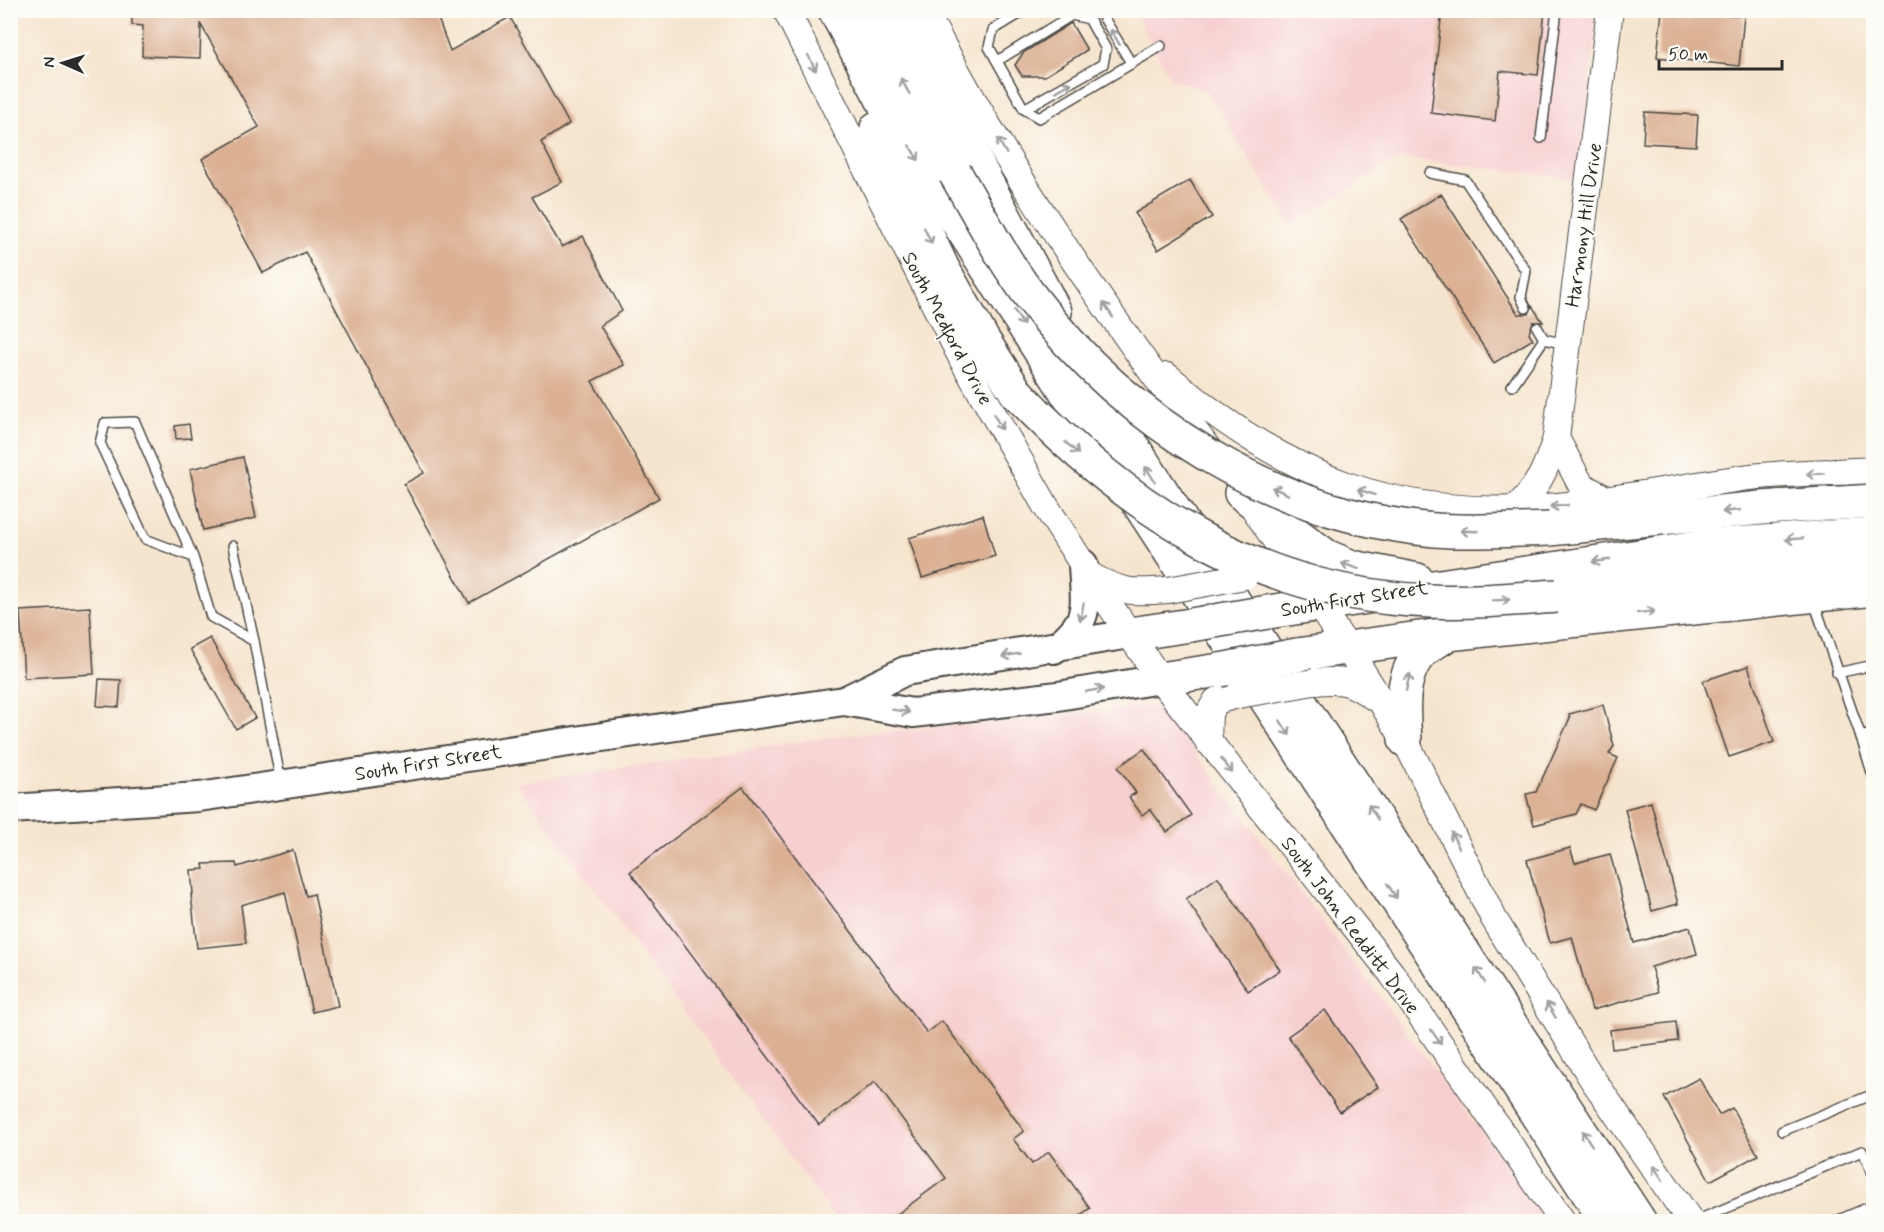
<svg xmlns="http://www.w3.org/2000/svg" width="1884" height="1232" font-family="Mynerve,sans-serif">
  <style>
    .built { fill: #f7cfd0 }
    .building { fill: #dbb093 }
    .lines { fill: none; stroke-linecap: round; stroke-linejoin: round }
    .lane-casing { stroke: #494743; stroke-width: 12 }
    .secondary-casing { stroke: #494743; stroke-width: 28 }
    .primary-casing { stroke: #494743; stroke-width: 32 }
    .highway-casing { stroke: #494743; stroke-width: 36 }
    .lane { stroke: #fff; stroke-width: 9 }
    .secondary { stroke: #fff; stroke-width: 26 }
    .primary { stroke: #fff; stroke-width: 28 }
    .highway { stroke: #fff; stroke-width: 33 }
    .secondary-bridge-casing { stroke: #494743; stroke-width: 28; stroke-linecap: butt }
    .highway-bridge-casing { stroke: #494743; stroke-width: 36; stroke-linecap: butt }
    .secondary-bridge { stroke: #fff; stroke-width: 26 }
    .highway-bridge { stroke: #fff; stroke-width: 33 }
    .oneway { stroke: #a0a0a0 }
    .labels { text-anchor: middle; stroke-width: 4.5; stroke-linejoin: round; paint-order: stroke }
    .street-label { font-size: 20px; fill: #2b2b2b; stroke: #fdfcf7 }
  </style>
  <rect width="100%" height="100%" fill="#fdfcf7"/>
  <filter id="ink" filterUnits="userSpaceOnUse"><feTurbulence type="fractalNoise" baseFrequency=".0167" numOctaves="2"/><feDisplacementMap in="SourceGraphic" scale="12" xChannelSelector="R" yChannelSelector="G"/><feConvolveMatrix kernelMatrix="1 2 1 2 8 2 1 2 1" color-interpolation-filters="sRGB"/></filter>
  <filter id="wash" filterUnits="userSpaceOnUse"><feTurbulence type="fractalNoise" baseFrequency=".008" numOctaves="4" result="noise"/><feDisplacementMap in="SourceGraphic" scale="24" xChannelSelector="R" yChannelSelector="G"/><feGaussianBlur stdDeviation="1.35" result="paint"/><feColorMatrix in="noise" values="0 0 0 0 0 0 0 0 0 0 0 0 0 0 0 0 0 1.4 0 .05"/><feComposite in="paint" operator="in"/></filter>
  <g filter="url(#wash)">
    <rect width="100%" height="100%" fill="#f6e5ce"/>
    <!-- built -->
    <g class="built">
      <polygon points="1134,11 1598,11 1579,179 1399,158 1290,225 1207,91 1171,79"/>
      <polygon points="1160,706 1549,1221 837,1221 517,783 837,736"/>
    </g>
    <g id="blocks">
      <!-- building -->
      <g class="building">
        <polygon points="132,10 435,10 450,51 510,17 569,124 541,142 562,182 532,197 562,247 583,236 622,311 600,326 624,365 592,381 659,498 469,603 404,484 424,473 305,252 263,273 202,159 259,127 201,25 200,58 142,56 143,26 132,25"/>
        <polygon points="1442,10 1545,10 1538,75 1500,71 1495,121 1431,113"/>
        <polygon points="1662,10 1744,16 1739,66 1657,57"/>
        <polygon points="1071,23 1087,50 1045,76 1022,76 1015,65 1023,53"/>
        <polygon points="1645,112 1698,115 1696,146 1643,143"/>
        <polygon points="1190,180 1212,217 1158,250 1135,213"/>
        <polygon points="1441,194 1518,314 1529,314 1532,306 1543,322 1533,322 1529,333 1533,339 1494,363 1401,219"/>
        <polygon points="189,424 191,438 176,439 175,426"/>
        <polygon points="243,457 256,518 203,530 190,469"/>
        <polygon points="983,515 995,556 922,578 909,538"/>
        <polygon points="90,607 94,674 24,678 20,611"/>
        <polygon points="210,638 255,718 236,729 190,649"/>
        <polygon points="1748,666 1774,742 1729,757 1703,681"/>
        <polygon points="99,679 121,680 119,707 97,706"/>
        <polygon points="1603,705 1614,746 1609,754 1618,758 1594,810 1581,804 1576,814 1534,825 1526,794 1536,792 1570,718 1569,714"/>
        <polygon points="1144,749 1191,815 1167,832 1150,809 1142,815 1129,797 1136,793 1118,767"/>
        <polygon points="743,787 927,1033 942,1021 1024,1131 1013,1139 1032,1164 1049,1152 1090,1208 1072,1221 888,1221 946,1178 875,1082 819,1125 630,872"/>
        <polygon points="1651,802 1678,904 1652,911 1625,809"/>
        <polygon points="1570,848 1575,863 1610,854 1634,943 1690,927 1697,954 1651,967 1658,992 1592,1010 1572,937 1550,943 1527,860"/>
        <polygon points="293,850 306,896 314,894 338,1006 312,1012 285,892 241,905 246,943 197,948 191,894 193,894 191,870 204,869 203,864 236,863 237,867"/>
        <polygon points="1218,877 1280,970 1248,991 1186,899"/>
        <polygon points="1325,1010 1378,1087 1340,1112 1288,1036"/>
        <polygon points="1676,1022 1678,1041 1612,1049 1610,1030"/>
        <polygon points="1699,1078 1719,1115 1732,1108 1758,1155 1710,1181 1664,1097"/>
      </g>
    </g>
  </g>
  <g filter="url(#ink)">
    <use href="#blocks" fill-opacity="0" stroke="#494743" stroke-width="1.5"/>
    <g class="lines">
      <!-- lane casing -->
      <g class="lane-casing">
        <g id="lane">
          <polyline points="1099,10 1131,63"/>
          <polyline points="997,61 1072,15 1089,19 1106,49 1103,64 1024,109 989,47 993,30 1026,10"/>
          <polyline points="1024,109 1039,118 1161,46"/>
          <polyline points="1541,138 1557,10"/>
          <polyline points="1430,173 1465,180 1526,271 1521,297 1526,308"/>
          <polyline points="1537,327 1544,339"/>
          <polyline points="1512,386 1544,339 1565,344"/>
          <polyline points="233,546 254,641"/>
          <polyline points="193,557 145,539 100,443 105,423 135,422 193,557 211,617 254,641 281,783"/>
          <polyline points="1814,602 1861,737 1874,733"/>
          <polyline points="1837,673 1874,665"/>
          <polyline points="1861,737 1874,779"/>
          <polyline points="1782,1131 1874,1094"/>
          <polyline points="1693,1222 1862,1151 1874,1176"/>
          <polyline points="1834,1222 1874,1205"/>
        </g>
      </g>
      <!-- secondary casing -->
      <g class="secondary-casing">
        <g id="secondary">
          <polyline points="786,10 962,359 1045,505 1090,576 1160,679 1392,974 1563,1222"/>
          <path d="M924,10c80,156 181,300 285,440"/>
          <path d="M1167,376c121,102 232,147 391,130 62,-7 123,-19 184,-28 43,-6 88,-5 132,-8"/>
          <polyline points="1556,438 1581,485 1606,499"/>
          <path d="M1516,508c23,-22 30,-39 40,-70l54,-428"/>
          <polyline points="1255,510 1347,647 1405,740 1494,919 1591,1077 1691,1222"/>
          <path d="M1091,576c32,17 41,17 77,14"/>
          <path d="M1314,682c30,-3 36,-1 61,16"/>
          <polyline points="1208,742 1209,713 1216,701 1238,695"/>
        </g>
      </g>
      <!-- primary casing -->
      <g class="primary-casing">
        <g id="primary">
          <path d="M1054,649c38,-31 31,-39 29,-85"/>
          <polyline points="844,701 905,671 1130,634"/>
          <polyline points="10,809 199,797 844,701 913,713 1058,696 1160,679"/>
        </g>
      </g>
      <!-- highway casing -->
      <g class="highway-casing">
        <g id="highway">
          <polyline points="835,10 897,127 1083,418 1607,1222"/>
          <polyline points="863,10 955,173"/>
          <polyline points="892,10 938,91 1055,312"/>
          <polyline points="877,128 942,267 983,340 1016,392"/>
          <polyline points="1080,357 1110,412 1640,1222"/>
          <polyline points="1241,493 1326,556 1352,567 1417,580"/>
          <polyline points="1549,529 1761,508 1874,501"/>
          <polyline points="1557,596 1806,564 1874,559"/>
          <polyline points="1268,612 1705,546 1874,534"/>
          <polyline points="1130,634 1191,625"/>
          <polyline points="1297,655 1448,634 1874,589"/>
          <polyline points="1160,679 1220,670"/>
          <path d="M1405,740c-2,-27 -5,-61 13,-84 7,-9 21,-16 30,-22"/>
        </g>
      </g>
      <!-- lane -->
      <use href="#lane" class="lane"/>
      <!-- secondary -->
      <use href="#secondary" class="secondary"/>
      <!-- primary -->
      <use href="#primary" class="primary"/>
      <!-- highway -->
      <use href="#highway" class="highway"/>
      <!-- secondary-bridge casing -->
      <g class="secondary-bridge-casing">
        <g id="secondary-bridge">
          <polyline points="1168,590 1245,576"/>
          <polyline points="1238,695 1314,682"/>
        </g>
      </g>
      <!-- highway-bridge casing -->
      <g class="highway-bridge-casing">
        <g id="highway-bridge">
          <path d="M955,173c24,41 47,86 76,124 95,126 244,219 404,233 38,3 76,0 114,-1"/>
          <path d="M1016,392c113,120 246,203 414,209 42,2 85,-2 127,-5"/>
          <polyline points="1191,625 1268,612"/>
          <polyline points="1220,670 1297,655"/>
        </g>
      </g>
      <!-- secondary-bridge -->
      <use href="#secondary-bridge" class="secondary-bridge"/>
      <!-- highway-bridge -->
      <use href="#highway-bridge" class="highway-bridge"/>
    </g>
    <!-- one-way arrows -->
    <defs><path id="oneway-shaft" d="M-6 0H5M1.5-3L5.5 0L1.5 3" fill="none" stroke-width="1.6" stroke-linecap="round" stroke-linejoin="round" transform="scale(1.5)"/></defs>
    <g class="oneway">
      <use href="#oneway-shaft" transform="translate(1115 37) rotate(-121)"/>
      <use href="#oneway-shaft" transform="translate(812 63) rotate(64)"/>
      <use href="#oneway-shaft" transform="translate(905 86) rotate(-119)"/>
      <use href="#oneway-shaft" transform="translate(1064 87) rotate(-30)"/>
      <use href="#oneway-shaft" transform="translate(1002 146) rotate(-120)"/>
      <use href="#oneway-shaft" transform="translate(914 153) rotate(58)"/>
      <use href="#oneway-shaft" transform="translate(928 236) rotate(65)"/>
      <use href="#oneway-shaft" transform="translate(1108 310) rotate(-124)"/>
      <use href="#oneway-shaft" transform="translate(1019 318) rotate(58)"/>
      <use href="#oneway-shaft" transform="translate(998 422) rotate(60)"/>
      <use href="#oneway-shaft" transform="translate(1072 448) rotate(42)"/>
      <use href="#oneway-shaft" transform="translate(1150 474) rotate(-123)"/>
      <use href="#oneway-shaft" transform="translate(1815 474) rotate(177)"/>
      <use href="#oneway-shaft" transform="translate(1280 491) rotate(-156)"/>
      <use href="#oneway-shaft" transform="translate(1366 492) rotate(-162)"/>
      <use href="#oneway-shaft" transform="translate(1559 506) rotate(174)"/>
      <use href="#oneway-shaft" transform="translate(1731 511) rotate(174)"/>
      <use href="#oneway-shaft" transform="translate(1469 531) rotate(-178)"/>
      <use href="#oneway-shaft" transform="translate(1794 539) rotate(176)"/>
      <use href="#oneway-shaft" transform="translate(1601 561) rotate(172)"/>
      <use href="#oneway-shaft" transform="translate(1350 566) rotate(-162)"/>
      <use href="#oneway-shaft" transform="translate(1501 600) rotate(-3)"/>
      <use href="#oneway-shaft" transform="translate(1082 612) rotate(100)"/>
      <use href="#oneway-shaft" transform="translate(1646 612) rotate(-7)"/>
      <use href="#oneway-shaft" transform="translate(1011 655) rotate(171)"/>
      <use href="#oneway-shaft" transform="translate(1408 682) rotate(-77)"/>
      <use href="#oneway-shaft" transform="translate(1095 690) rotate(-10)"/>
      <use href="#oneway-shaft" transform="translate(901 711) rotate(9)"/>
      <use href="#oneway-shaft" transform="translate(1285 728) rotate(57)"/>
      <use href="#oneway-shaft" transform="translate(1227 766) rotate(51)"/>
      <use href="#oneway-shaft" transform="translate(1373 812) rotate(-123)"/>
      <use href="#oneway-shaft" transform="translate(1455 840) rotate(-116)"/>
      <use href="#oneway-shaft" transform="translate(1392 891) rotate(57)"/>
      <use href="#oneway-shaft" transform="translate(1480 975) rotate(-123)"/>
      <use href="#oneway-shaft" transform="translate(1551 1010) rotate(-121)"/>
      <use href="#oneway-shaft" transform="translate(1436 1037) rotate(55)"/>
      <use href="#oneway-shaft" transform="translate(1587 1138) rotate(-123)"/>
      <use href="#oneway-shaft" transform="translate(1658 1173) rotate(-125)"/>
    </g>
  </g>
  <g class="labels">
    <!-- street labels -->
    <g class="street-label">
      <text transform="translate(1583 225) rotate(-82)" y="7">Harmony Hill Drive</text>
      <text transform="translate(948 328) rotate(62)" y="7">South Medford Drive</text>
      <text transform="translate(1354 598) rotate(-9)" y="7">South First Street</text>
      <text transform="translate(428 762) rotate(-9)" y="7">South First Street</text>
      <text transform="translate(1351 925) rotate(53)" y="7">South John Redditt Drive</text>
    </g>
  </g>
  <!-- margin -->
  <rect width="1884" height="1232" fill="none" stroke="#fdfcf7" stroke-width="36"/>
  <!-- north arrow -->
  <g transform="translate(63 63) rotate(273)" stroke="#fdfcf7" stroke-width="4.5" paint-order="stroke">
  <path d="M0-4.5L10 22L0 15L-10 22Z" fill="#2b2b2b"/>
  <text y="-9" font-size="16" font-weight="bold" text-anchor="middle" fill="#2b2b2b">N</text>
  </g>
  <!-- scale -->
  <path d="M1659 60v9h123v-9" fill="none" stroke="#2b2b2b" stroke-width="3"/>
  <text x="1668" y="60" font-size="18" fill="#2b2b2b" stroke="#fdfcf7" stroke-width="4.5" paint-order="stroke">50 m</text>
</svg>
